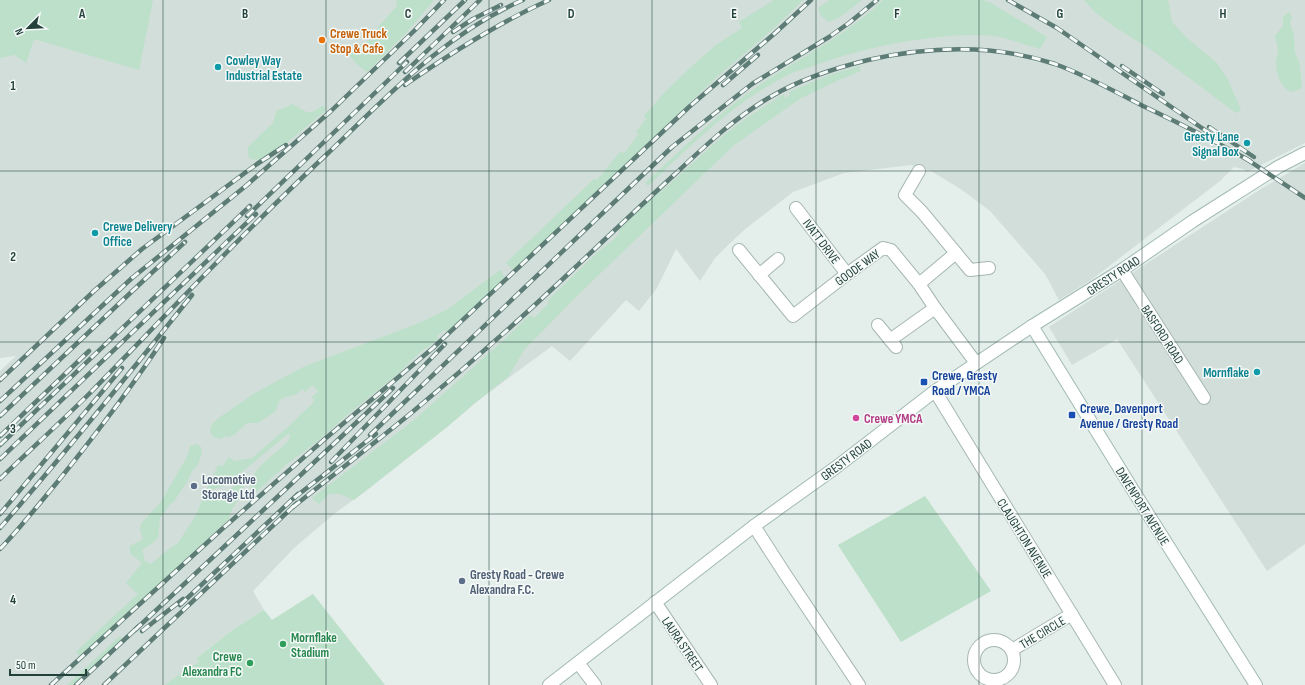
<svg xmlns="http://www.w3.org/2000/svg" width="1305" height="685" font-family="'Sofia Sans Condensed',sans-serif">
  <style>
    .built { fill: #d2ded9 }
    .green { fill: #bce0c9 }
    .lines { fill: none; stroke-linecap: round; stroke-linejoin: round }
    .street-casing { stroke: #a6b7b2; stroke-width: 14 }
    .secondary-casing { stroke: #a1bab4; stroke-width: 14 }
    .street { stroke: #fff; stroke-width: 12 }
    .secondary { stroke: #fff; stroke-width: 12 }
    .rail-casing { stroke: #5d7c76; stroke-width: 4.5 }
    .rail { stroke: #f5faf8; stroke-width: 3; stroke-dasharray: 9; stroke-linecap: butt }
    .grid { fill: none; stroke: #22413b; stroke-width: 1; stroke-opacity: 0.55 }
    .food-dot { fill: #e8710a; stroke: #f5faf8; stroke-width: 1.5 }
    .culture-dot { fill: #0f9aa8; stroke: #f5faf8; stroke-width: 1.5 }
    .transit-dot { fill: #1a4fb4; stroke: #f5faf8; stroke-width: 1.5 }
    .hotel-dot { fill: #d1479c; stroke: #f5faf8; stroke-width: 1.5 }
    .service-dot { fill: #5c6f8a; stroke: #f5faf8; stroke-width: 1.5 }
    .leisure-dot { fill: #2e9e5b; stroke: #f5faf8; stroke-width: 1.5 }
    .labels { text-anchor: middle; stroke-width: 3; stroke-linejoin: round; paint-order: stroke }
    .food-label { font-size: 13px; font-weight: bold; fill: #c56008; stroke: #f5faf8; text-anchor: start }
    .culture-label { font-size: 13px; font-weight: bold; fill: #0d838f; stroke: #f5faf8; text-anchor: start }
    .street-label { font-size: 13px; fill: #22413b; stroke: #f5faf8 }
    .transit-label { font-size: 13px; font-weight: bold; fill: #164399; stroke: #f5faf8; text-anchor: start }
    .hotel-label { font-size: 13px; font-weight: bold; fill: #b23c85; stroke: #f5faf8; text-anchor: start }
    .service-label { font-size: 13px; font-weight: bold; fill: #4e5e75; stroke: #f5faf8; text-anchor: start }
    .leisure-label { font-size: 13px; font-weight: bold; fill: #27864d; stroke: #f5faf8; text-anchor: start }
    .grid-label { font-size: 13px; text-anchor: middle; font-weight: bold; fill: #22413b; stroke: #f5faf8; stroke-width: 3; stroke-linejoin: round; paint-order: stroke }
  </style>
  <rect width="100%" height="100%" fill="#e4eeea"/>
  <!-- built -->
  <g class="built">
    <polygon points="0,0 1305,0 1305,143 1247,172 1243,169 1234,167 1220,181 1091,280 1059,300 1045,274 990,211 962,190 931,171 911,165 844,173 793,192 743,231 726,247 715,258 700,281 676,249 657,288 639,311 626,300 570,361 552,346 475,403 447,427 371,487 334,514 294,548 253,591 264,610 231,631 198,657 200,662 164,685 0,685 0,371 16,356 0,358"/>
    <polygon points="1305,163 1305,544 1267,571 1117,339 1072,365 1049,327 1261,189"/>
  </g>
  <!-- green -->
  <g class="green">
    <polygon points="0,0 153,0 139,70 34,39 26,63 15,55 0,58"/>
    <polygon points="396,0 434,0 406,33 367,72 357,64 349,55 355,49 376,36 378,27 397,6"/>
    <path d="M774,0h29l-30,29 -54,46 -205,196 -8,-8 88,-84 3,1 23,-28 4,1c6,-5 9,-13 15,-19l-3,-2 10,-13 -2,-3 20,-23 28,-27 24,-21 26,-17 -3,-6z"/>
    <polygon points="830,0 862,0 840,17 829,22 821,16 818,8"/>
    <path d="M883,0h100l8,3 56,34 -7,12c-15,-4 -31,-11 -46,-13 -19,-2 -37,-1 -55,1 -39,4 -77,12 -115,25 -14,5 -29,9 -42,16 -51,27 -93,69 -134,108l-3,-3c37,-34 72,-69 113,-97 42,-28 89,-51 125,-86z"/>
    <polygon points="1084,0 1168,0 1172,22 1187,38 1217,63 1228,80 1241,110 1236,113 1153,51 1112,25 1095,12"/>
    <path d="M1289,12l3,5 -2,7 4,11 1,18 4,9 3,23 -2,4 -9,3c-11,-5 -15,-19 -15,-30 0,-4 2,-7 2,-10 0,-5 -2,-11 -3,-16l8,-10v-9z"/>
    <polygon points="859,66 861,71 839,80 801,98 733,146 580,293 524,350 509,376 475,403 447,427 354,500 340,494 329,494 319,504 312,498 414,420 506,338 530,315 534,318 548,304 548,300 598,252 619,235 619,230 652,198 665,188 724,135 748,117 784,94 785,98 790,95 789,92 827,76"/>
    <path d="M292,104c13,7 16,13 30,2l3,1v4l-49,41 -15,8 -11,-1 -2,-5v-7l25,-24 4,-13 5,-1z"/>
    <path d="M500,270l4,6v4l-57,52 -3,-2 -7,6 2,3 -21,15 -18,18 -54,44 -28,25 -30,22 -37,34c-4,-33 23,-37 39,-59l-1,-5 -63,52 -21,7 13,-27 5,1 6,-9 5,4 18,-3 37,-32 23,-22 3,-5 -5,-1 8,-6 -5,-7 -8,7 -3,-3c-2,2 -5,5 -8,6 -12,3 -15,2 -18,16l-18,12h-11l-13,12 -5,2 -5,-1 -2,3 -9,-2 -3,-6 2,-7 8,-7 35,-24 48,-26 116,-44 29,-14z"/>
    <path d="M196,444l5,3 1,6 -4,11 -6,7 -5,11 -14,21h-2l-11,15 -2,20 -4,4 -12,8 3,11 6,3 14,-12 13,-9 18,-28 6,-15c13,-4 28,-8 37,-18l4,1c2,9 -3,14 -8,21 -3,4 -5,10 -6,15l-148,137 -2,-1 -3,-3 39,-37 23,-21 -12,-11 16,-20 -12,-10v-7l13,-7 -3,-9 1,-6 20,-22 27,-47 2,-9z"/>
    <polygon points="925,496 991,591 901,642 838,545"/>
    <polygon points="313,594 385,685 164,685 199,662 197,658 231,631 264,610 272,620"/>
    <polygon points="120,636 122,639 75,685 67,685"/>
  </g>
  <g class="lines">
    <!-- street casing -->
    <g class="street-casing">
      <g id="street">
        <polyline points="919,171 905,195 922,212 970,270 989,268"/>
        <polyline points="796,208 847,274"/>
        <polyline points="739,250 793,316 847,274 883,248 891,250 919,284 935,308 976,363"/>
        <polyline points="1122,270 1204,398"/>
        <polyline points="759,275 778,259"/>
        <polyline points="919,284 956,253"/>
        <polyline points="878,325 896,347"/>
        <polyline points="890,340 935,308"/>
        <polyline points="935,391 1115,685"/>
        <polyline points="754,526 785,574 859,685"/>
        <polyline points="655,602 711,685"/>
        <circle cx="994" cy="660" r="20"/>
        <polyline points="1012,650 1072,614"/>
        <polyline points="578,663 595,685"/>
      </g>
    </g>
    <!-- secondary casing -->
    <g class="secondary-casing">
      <g id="secondary">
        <polyline points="1032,326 1131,487 1256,685"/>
        <polyline points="549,685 754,526 835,468 935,391 1032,326 1122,270 1193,221 1278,167 1305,153"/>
      </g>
    </g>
    <!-- street -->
    <use href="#street" class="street"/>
    <!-- secondary -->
    <use href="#secondary" class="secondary"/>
    <!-- rail casing -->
    <g class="rail-casing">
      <g id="rail">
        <polyline points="1008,0 1057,28 1212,135"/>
        <polyline points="453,32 473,19 501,5"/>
        <polyline points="399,63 465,0"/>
        <polyline points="1122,66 1163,94"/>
        <polyline points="405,72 480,0"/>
        <path d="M405,85c46,-32 93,-62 144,-85"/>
        <polyline points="723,85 758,55"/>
        <polyline points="1209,127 1254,157"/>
        <polyline points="1245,158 1305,198"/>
        <polyline points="247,216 407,62"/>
        <polyline points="0,380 94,291 142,249 257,164 286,145"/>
        <polyline points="0,401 132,278 247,185 331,111 414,31 444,0"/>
        <polyline points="0,416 143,281 185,242"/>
        <polyline points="370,435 672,147 752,84 829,37 849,23 877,0"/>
        <polyline points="0,436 89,351"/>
        <polyline points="0,445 250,206"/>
        <polyline points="0,459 256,214"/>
        <polyline points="331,462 445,344"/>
        <path d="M0,479c30,-29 61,-57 91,-87 77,-79 153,-160 234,-236 61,-58 119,-122 198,-156"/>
        <polyline points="294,498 376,434"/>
        <path d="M293,507c39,-31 79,-62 117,-93 53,-44 105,-90 155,-137 36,-34 72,-68 109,-102 30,-28 61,-58 98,-79 29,-17 63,-28 96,-36 62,-14 126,-16 187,4 30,11 59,27 88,42 36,17 72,35 107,55"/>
        <polyline points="0,514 122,368"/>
        <path d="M0,528c66,-76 129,-154 192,-233"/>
        <path d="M0,549c21,-22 40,-46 59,-69 37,-46 73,-93 105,-142"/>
        <polyline points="180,605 298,494"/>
        <polyline points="135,630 289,486 393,388"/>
        <polyline points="142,631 183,599"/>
        <polyline points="51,685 221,530 326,438 433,348 689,107 774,34 811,0"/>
        <polyline points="76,685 139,626"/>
        <polyline points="104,685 297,503"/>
      </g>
    </g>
    <!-- rail -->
    <use href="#rail" class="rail"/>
  </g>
  <!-- grid -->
  <path class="grid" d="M163,0v685M326,0v685M489,0v685M652,0v685M816,0v685M979,0v685M1142,0v685M0,171h1305M0,342h1305M0,514h1305"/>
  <!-- markers -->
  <circle class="food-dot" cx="322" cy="40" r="4"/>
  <g class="culture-dot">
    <circle cx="218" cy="67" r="4"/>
    <circle cx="1247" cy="143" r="4"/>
    <circle cx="95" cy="233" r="4"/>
    <circle cx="1257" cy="372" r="4"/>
  </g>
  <g class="transit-dot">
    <rect x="920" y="378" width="8" height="8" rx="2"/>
    <rect x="1068" y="411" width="8" height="8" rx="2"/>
  </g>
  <circle class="hotel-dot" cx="856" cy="418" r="4"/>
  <g class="service-dot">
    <circle cx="194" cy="486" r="4"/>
    <circle cx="462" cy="581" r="4"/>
  </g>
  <g class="leisure-dot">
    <circle cx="283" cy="644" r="4"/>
    <circle cx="250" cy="663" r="4"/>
  </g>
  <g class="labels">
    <!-- food labels -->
    <g class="food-label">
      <text x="330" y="38">Crewe Truck<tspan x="330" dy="15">Stop &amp; Cafe</tspan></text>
    </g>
    <!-- culture labels -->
    <g class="culture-label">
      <text x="226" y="65">Cowley Way<tspan x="226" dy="15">Industrial Estate</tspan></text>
      <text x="1239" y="141" text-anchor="end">Gresty Lane<tspan x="1239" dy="15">Signal Box</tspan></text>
      <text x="103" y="231">Crewe Delivery<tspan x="103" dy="15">Office</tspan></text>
      <text x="1249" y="377" text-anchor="end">Mornflake</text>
    </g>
    <!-- street labels -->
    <g class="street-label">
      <text transform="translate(822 241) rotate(53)" y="5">IVATT DRIVE</text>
      <text transform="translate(857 267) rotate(-36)" y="5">GOODE WAY</text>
      <text transform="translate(1113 275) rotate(-33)" y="5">GRESTY ROAD</text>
      <text transform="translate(1163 334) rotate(57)" y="5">BASFORD ROAD</text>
      <text transform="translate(846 459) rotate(-37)" y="5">GRESTY ROAD</text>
      <text transform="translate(1143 506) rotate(58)" y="5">DAVENPORT AVENUE</text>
      <text transform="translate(1025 538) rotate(58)" y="5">CLAUGHTON AVENUE</text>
      <text transform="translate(1042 632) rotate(-31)" y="5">THE CIRCLE</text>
      <text transform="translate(683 644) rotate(56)" y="5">LAURA STREET</text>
    </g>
    <!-- transit labels -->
    <g class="transit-label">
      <text x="932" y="380">Crewe, Gresty<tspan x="932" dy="15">Road / YMCA</tspan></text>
      <text x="1080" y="413">Crewe, Davenport<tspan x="1080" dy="15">Avenue / Gresty Road</tspan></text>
    </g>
    <!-- hotel labels -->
    <g class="hotel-label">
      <text x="864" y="423">Crewe YMCA</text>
    </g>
    <!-- service labels -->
    <g class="service-label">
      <text x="202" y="484">Locomotive<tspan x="202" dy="15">Storage Ltd</tspan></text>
      <text x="470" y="579">Gresty Road - Crewe<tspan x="470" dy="15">Alexandra F.C.</tspan></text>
    </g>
    <!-- leisure labels -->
    <g class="leisure-label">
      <text x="291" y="642">Mornflake<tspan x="291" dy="15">Stadium</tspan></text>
      <text x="242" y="661" text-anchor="end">Crewe<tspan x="242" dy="15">Alexandra FC</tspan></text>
    </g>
  </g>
  <g class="grid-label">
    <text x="82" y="18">A</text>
    <text x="245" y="18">B</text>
    <text x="408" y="18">C</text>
    <text x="571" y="18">D</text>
    <text x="734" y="18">E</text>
    <text x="897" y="18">F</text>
    <text x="1060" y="18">G</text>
    <text x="1223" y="18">H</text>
    <text x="13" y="90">1</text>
    <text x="13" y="261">2</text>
    <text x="13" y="433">3</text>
    <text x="13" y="604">4</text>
  </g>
  <!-- north arrow -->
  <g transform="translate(28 28) rotate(246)" stroke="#f5faf8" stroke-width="3" paint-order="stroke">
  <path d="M0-3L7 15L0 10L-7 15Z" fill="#22413b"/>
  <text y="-6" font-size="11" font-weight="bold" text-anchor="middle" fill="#22413b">N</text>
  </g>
  <!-- scale -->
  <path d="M10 669v6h76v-6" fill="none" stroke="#22413b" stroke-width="2"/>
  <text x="16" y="669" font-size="12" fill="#22413b" stroke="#f5faf8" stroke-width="3" paint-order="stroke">50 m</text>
</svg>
